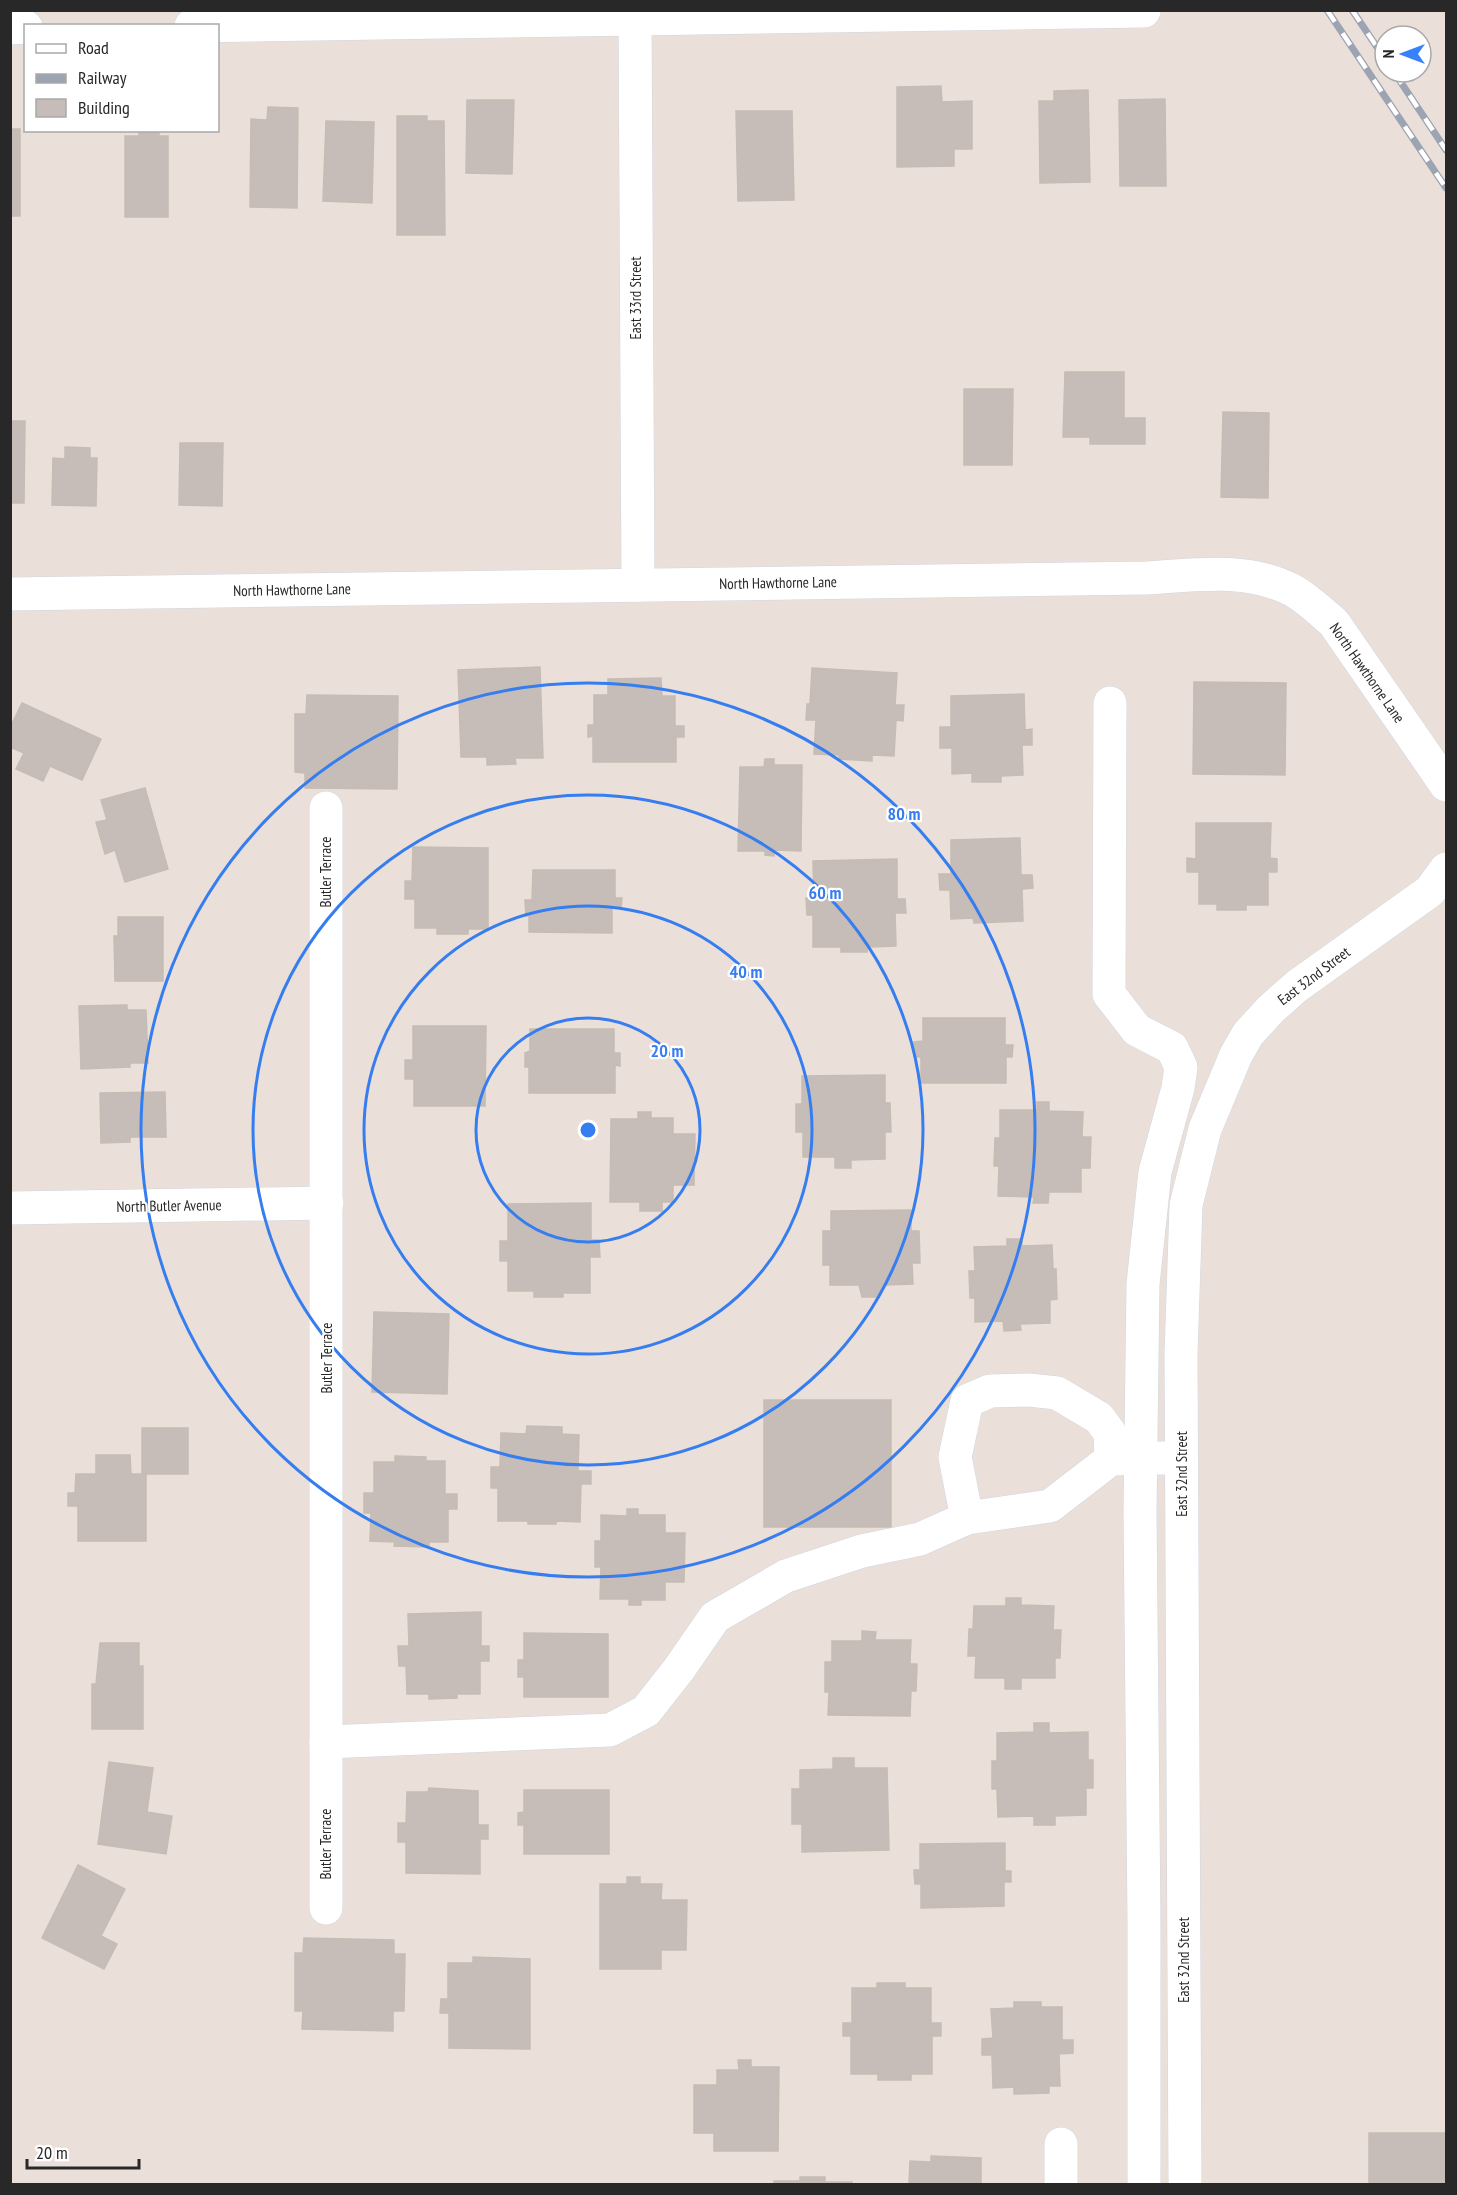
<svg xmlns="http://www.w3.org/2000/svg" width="1457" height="2195" font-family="'PT Sans Narrow',sans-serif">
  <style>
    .building { fill: #c6bdb9; stroke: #c6bcb3; stroke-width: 1.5 }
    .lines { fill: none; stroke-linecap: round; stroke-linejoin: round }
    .minor-casing { stroke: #cfd6e1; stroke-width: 34 }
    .minor { stroke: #fff; stroke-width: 33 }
    .rail-casing { stroke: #9ca4b3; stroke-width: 7 }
    .rail { stroke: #fff; stroke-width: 4.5; stroke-dasharray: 14; stroke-linecap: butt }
    .ring { fill: none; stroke: #367df0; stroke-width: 3 }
    .labels { text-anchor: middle; stroke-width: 4.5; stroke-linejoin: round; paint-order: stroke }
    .street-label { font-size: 15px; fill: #282828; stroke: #fff }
    .centre { fill: #367df0; stroke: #fff; stroke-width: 3 }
    .ring-label { font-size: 18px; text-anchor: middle; font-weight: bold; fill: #367df0; stroke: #fff; stroke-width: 4.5; stroke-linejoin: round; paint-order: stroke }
  </style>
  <rect width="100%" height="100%" fill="#ebe0d9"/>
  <!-- building -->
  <g class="building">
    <polygon points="941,86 942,102 972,101 972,149 954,149 954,166 897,167 897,87"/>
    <polygon points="1088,90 1090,182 1040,183 1039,101 1054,101 1054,91"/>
    <polygon points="1165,99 1166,186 1120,186 1119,100"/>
    <polygon points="467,100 514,100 512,174 466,173"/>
    <polygon points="268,107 298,108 297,208 250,207 251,119 267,120"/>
    <polygon points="736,111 792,111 794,200 738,201"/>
    <polygon points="397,116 427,116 427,121 444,121 445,235 397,235"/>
    <polygon points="326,121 374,122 372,203 323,201"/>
    <rect x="10" y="129" width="10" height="87"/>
    <polygon points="139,130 159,130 159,136 168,136 168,217 125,217 125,136 139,136"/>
    <polygon points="1065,372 1124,372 1124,418 1145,418 1145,444 1090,444 1090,437 1063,437"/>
    <polygon points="964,389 1013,389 1012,465 964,465"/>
    <polygon points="1223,412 1269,413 1268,498 1221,497"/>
    <polygon points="10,421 25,421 24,503 10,503"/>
    <polygon points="180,443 223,443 222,506 179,505"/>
    <polygon points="65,447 90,448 90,458 97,458 96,506 52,505 53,458 65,459"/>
    <polygon points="540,667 543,758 515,758 516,764 487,765 487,757 461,757 458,670"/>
    <polygon points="812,668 897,673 895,705 904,705 903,721 896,720 894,756 872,755 872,761 839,759 839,755 814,754 816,720 806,720 807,704 810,704"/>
    <polygon points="661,678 662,696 675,696 675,726 684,726 684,737 676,737 676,762 593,762 593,736 588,737 588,725 594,725 594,695 608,695 608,679"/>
    <polygon points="1194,682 1286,683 1285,775 1193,774"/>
    <polygon points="1024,694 1025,730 1032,729 1032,745 1022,745 1023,775 1001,776 1001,782 972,782 972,773 952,774 952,748 940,748 940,727 951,727 951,696"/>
    <polygon points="307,695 398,696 397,789 305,788 305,773 295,772 295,714 306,714"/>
    <polygon points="22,703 101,739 82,780 50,766 43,781 16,769 24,753 10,747 10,728"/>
    <polygon points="765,759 774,759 774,765 802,765 801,851 774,850 774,856 765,855 765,851 738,851 740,767 764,767"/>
    <polygon points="145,788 168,869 125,882 115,850 105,854 96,822 107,820 101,800"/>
    <polygon points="1196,823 1271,823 1270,858 1277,859 1277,872 1268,872 1268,905 1246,905 1246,910 1217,910 1217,904 1199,904 1199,872 1187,872 1187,858 1196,859"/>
    <polygon points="1020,838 1021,875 1032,875 1033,888 1022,889 1023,921 974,923 973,918 951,919 950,890 940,890 939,874 951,874 951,840"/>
    <polygon points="413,847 488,848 488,929 468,929 468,934 437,934 437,928 415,928 415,899 405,899 405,881 412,881"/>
    <polygon points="897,859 897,899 905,899 906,913 895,913 896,946 868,947 867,952 841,952 841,947 813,947 813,915 807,915 806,898 814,898 813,861"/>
    <polygon points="533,870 615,870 615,898 622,898 621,908 612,908 612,933 529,932 529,916 526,916 525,900 532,900"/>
    <polygon points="118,917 163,917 163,981 115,981 114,936 118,936"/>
    <polygon points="127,1005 127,1010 146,1010 148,1063 130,1063 130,1067 81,1069 79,1006"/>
    <polygon points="923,1018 1005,1018 1005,1045 1013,1045 1012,1057 1006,1057 1006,1083 921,1083 921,1057 914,1057 914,1042 923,1041"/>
    <polygon points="413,1026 486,1026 485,1106 414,1106 414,1079 405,1079 405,1060 413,1060"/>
    <polygon points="530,1029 614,1029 614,1053 620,1053 620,1066 615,1065 615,1093 529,1093 529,1067 525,1067 525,1053 530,1051"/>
    <polygon points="885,1075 885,1103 890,1103 891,1132 885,1132 885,1159 851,1160 851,1168 835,1168 835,1157 803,1157 803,1132 796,1132 796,1104 802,1104 802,1076"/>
    <polygon points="165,1092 166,1137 130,1137 130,1142 101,1143 100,1093"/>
    <polygon points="1037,1102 1049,1102 1049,1111 1083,1112 1082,1137 1091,1137 1090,1168 1081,1168 1081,1192 1049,1192 1048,1203 1033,1203 1034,1197 998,1196 999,1166 994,1166 995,1138 1000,1138 1000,1110 1037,1110"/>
    <polygon points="638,1112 651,1112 651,1118 673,1118 673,1134 695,1134 694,1185 673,1185 673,1202 662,1202 662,1211 640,1211 640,1202 610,1202 611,1119 638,1119"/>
    <polygon points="591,1203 591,1240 599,1240 600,1257 590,1257 590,1293 563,1293 563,1297 534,1297 534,1291 508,1291 508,1261 500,1261 500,1241 508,1241 508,1204"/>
    <polygon points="911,1210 911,1231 919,1231 920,1263 912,1263 913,1284 883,1285 879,1297 862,1297 859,1285 830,1285 830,1265 823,1265 823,1231 831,1231 831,1211"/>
    <polygon points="1007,1239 1022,1239 1022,1246 1052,1245 1053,1269 1056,1269 1057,1299 1050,1300 1050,1323 1020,1324 1021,1330 1004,1331 1003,1321 975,1322 975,1298 970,1298 969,1271 975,1271 974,1247 1007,1246"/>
    <polygon points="374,1312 449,1314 447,1394 372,1392"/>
    <rect x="764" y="1400" width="127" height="127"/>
    <polygon points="527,1426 562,1427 562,1434 579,1435 578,1471 591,1471 591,1484 581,1484 580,1522 556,1521 556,1524 528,1524 528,1521 498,1521 498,1488 491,1488 491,1467 500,1467 501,1433 526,1434"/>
    <polygon points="142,1428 188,1428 188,1474 146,1474 146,1541 78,1541 78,1506 68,1506 68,1493 75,1493 76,1474 96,1474 96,1455 130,1455 131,1474 142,1474"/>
    <polygon points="395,1456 426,1457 426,1461 445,1461 445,1494 457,1494 457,1509 448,1509 448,1542 429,1542 429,1547 394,1546 395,1542 370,1541 371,1513 364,1513 364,1493 374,1493 374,1462 395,1462"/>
    <polygon points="627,1509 638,1509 638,1515 665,1515 665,1533 685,1533 684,1582 665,1582 665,1600 641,1600 641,1605 629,1605 629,1599 600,1599 601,1567 595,1567 595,1541 601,1541 601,1515 627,1516"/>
    <polygon points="1006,1598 1021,1598 1021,1605 1054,1606 1053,1630 1061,1630 1060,1658 1055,1658 1055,1678 1021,1678 1021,1689 1005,1689 1005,1678 975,1678 976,1656 968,1656 969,1629 973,1629 974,1606 1006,1606"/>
    <polygon points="481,1612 481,1646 489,1646 489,1661 480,1661 480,1694 457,1694 457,1698 429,1699 429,1694 407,1694 406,1666 399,1666 398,1646 409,1646 408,1614"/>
    <polygon points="862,1631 876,1632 875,1640 911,1640 910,1664 917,1664 916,1691 911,1691 910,1716 828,1715 829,1692 825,1692 825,1662 832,1662 832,1641 862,1641"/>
    <polygon points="524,1633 608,1634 608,1697 524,1697 524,1677 518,1677 518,1660 524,1660"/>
    <polygon points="100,1643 139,1643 139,1666 143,1666 143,1729 92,1729 92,1684 96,1684"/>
    <polygon points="1034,1723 1049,1723 1049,1733 1088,1732 1088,1760 1093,1760 1093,1788 1086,1788 1086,1815 1055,1816 1055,1825 1034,1825 1034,1816 998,1817 997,1789 992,1789 992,1761 997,1761 997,1733 1034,1732"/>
    <polygon points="833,1758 854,1758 854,1768 887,1768 889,1850 802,1852 802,1824 792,1824 792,1789 800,1789 800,1770 833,1769"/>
    <polygon points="109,1762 153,1768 147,1812 172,1816 166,1854 98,1844"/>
    <polygon points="429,1788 478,1791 478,1825 488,1825 488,1839 480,1839 480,1874 406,1873 406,1842 398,1842 398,1823 406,1823 407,1792 428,1792"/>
    <polygon points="524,1790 609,1790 609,1854 524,1854 524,1825 518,1825 518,1813 524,1812"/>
    <polygon points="1005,1843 1005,1871 1011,1871 1011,1882 1004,1882 1004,1906 921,1908 921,1884 915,1884 914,1873 914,1870 920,1870 920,1844"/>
    <polygon points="78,1865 125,1889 101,1936 117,1944 104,1969 42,1938"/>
    <polygon points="627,1877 640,1877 640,1884 662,1884 661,1900 687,1900 686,1950 661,1950 661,1969 600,1969 600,1884 627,1884"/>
    <polygon points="304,1938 394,1940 394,1954 405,1954 404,2011 393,2011 393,2031 302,2029 303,2011 295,2011 295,1953 303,1953"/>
    <polygon points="473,1957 530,1959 530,2049 449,2048 449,2013 440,2013 441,1999 448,1999 448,1963 473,1963"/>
    <polygon points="877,1983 905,1983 905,1988 931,1988 931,2023 941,2023 941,2036 932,2036 932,2074 911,2074 911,2080 878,2080 878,2074 851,2074 851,2036 843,2036 843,2023 852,2023 852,1988 877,1988"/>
    <polygon points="1014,2002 1041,2002 1041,2007 1062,2007 1062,2040 1073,2040 1073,2053 1059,2054 1060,2086 1049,2086 1049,2093 1014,2094 1014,2087 993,2088 992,2055 982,2055 982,2039 993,2038 991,2009 1014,2008"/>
    <polygon points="738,2060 751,2060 751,2067 779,2067 778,2151 714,2151 714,2133 694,2133 694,2085 717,2085 717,2070 739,2070"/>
    <rect x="1369" y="2133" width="77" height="51"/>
    <polygon points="931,2156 981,2158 981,2184 909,2184 910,2161 931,2162"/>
    <polygon points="800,2177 825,2177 825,2182 852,2182 852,2184 774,2184 774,2181 800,2181"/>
  </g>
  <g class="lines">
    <!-- minor casing -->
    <g class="minor-casing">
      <g id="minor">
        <polyline points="635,10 638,585"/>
        <polyline points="191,26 1144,11"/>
        <polyline points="10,28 26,27"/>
        <path d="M10,594l1137,-16c48,-3 98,-11 143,11 16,8 30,22 44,34l112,162"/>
        <polyline points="1110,703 1109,994 1137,1030 1172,1048 1181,1067 1178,1088 1155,1172 1143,1284 1140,1512 1144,1922 1144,2184"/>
        <polyline points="326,808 326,1908"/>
        <polyline points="10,1208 327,1203"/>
        <polyline points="967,1518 955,1457 967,1401 990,1391 1029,1390 1057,1393 1099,1418 1110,1433 1111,1459"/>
        <polyline points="326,1742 610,1730 646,1711 679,1669 715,1617 786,1576 862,1551 920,1539 967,1518 1050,1506 1111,1459 1164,1458"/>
        <polyline points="1061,2184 1061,2144"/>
        <polyline points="1185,2184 1181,1354 1186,1205 1205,1129 1236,1055 1248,1034 1271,1009 1297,986 1430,891 1446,869"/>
      </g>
    </g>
    <!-- minor -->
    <use href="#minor" class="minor"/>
    <!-- rail casing -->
    <g class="rail-casing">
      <g id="rail">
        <polyline points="1327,10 1446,188"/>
        <polyline points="1352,10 1385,59"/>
        <polyline points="1394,72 1446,150"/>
      </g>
    </g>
    <!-- rail -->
    <use href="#rail" class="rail"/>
  </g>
  <!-- distance rings -->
  <g class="ring">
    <circle cx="588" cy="1130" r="112"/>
    <circle cx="588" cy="1130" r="224"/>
    <circle cx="588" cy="1130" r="335"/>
    <circle cx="588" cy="1130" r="447"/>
  </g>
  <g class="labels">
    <!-- street labels -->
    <g class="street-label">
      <text transform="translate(636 298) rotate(-90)" y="5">East 33rd Street</text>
      <text transform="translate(778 583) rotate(-1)" y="5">North Hawthorne Lane</text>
      <text transform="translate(292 590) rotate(-1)" y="5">North Hawthorne Lane</text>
      <text transform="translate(1367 673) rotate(55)" y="5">North Hawthorne Lane</text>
      <text transform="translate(326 872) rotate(-90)" y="5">Butler Terrace</text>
      <text transform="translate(1314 976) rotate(-37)" y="5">East 32nd Street</text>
      <text transform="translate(169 1206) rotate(-1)" y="5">North Butler Avenue</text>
      <text transform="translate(327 1358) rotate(-90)" y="5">Butler Terrace</text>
      <text transform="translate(1182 1474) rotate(-90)" y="5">East 32nd Street</text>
      <text transform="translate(326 1844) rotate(-90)" y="5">Butler Terrace</text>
      <text transform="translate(1184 1960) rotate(-90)" y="5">East 32nd Street</text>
    </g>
  </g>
  <circle cx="588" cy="1130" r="9" class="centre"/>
  <g class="ring-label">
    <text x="904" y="820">80 m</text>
    <text x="825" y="899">60 m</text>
    <text x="746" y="978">40 m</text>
    <text x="667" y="1057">20 m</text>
  </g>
  <!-- border -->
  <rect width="1457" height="2195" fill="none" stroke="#282828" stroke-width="24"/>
  <!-- legend -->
  <rect x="24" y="24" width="195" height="108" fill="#ffffff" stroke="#a9a9a9" stroke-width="1.5"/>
  <rect x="36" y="44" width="30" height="9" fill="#ffffff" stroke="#a9a9a9" stroke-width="1.5"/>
  <text x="78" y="54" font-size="18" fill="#282828">Road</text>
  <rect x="36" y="74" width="30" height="9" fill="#9ca4b3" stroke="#a9a9a9" stroke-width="1.5"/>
  <text x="78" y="84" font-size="18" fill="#282828">Railway</text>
  <rect x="36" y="99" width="30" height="18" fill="#c6bdb9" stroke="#a9a9a9" stroke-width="1.5"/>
  <text x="78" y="114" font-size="18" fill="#282828">Building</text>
  <!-- north arrow -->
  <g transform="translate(1403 54) rotate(270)"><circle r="28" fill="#ffffff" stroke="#a9a9a9" stroke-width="1.5"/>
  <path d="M0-4.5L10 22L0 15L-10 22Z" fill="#3781fa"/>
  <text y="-9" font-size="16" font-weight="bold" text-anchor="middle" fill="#282828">N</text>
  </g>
  <!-- scale -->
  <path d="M27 2159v9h112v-9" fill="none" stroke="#282828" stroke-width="3"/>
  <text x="36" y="2159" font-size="18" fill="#282828" stroke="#ffffff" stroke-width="4.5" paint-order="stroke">20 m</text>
</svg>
